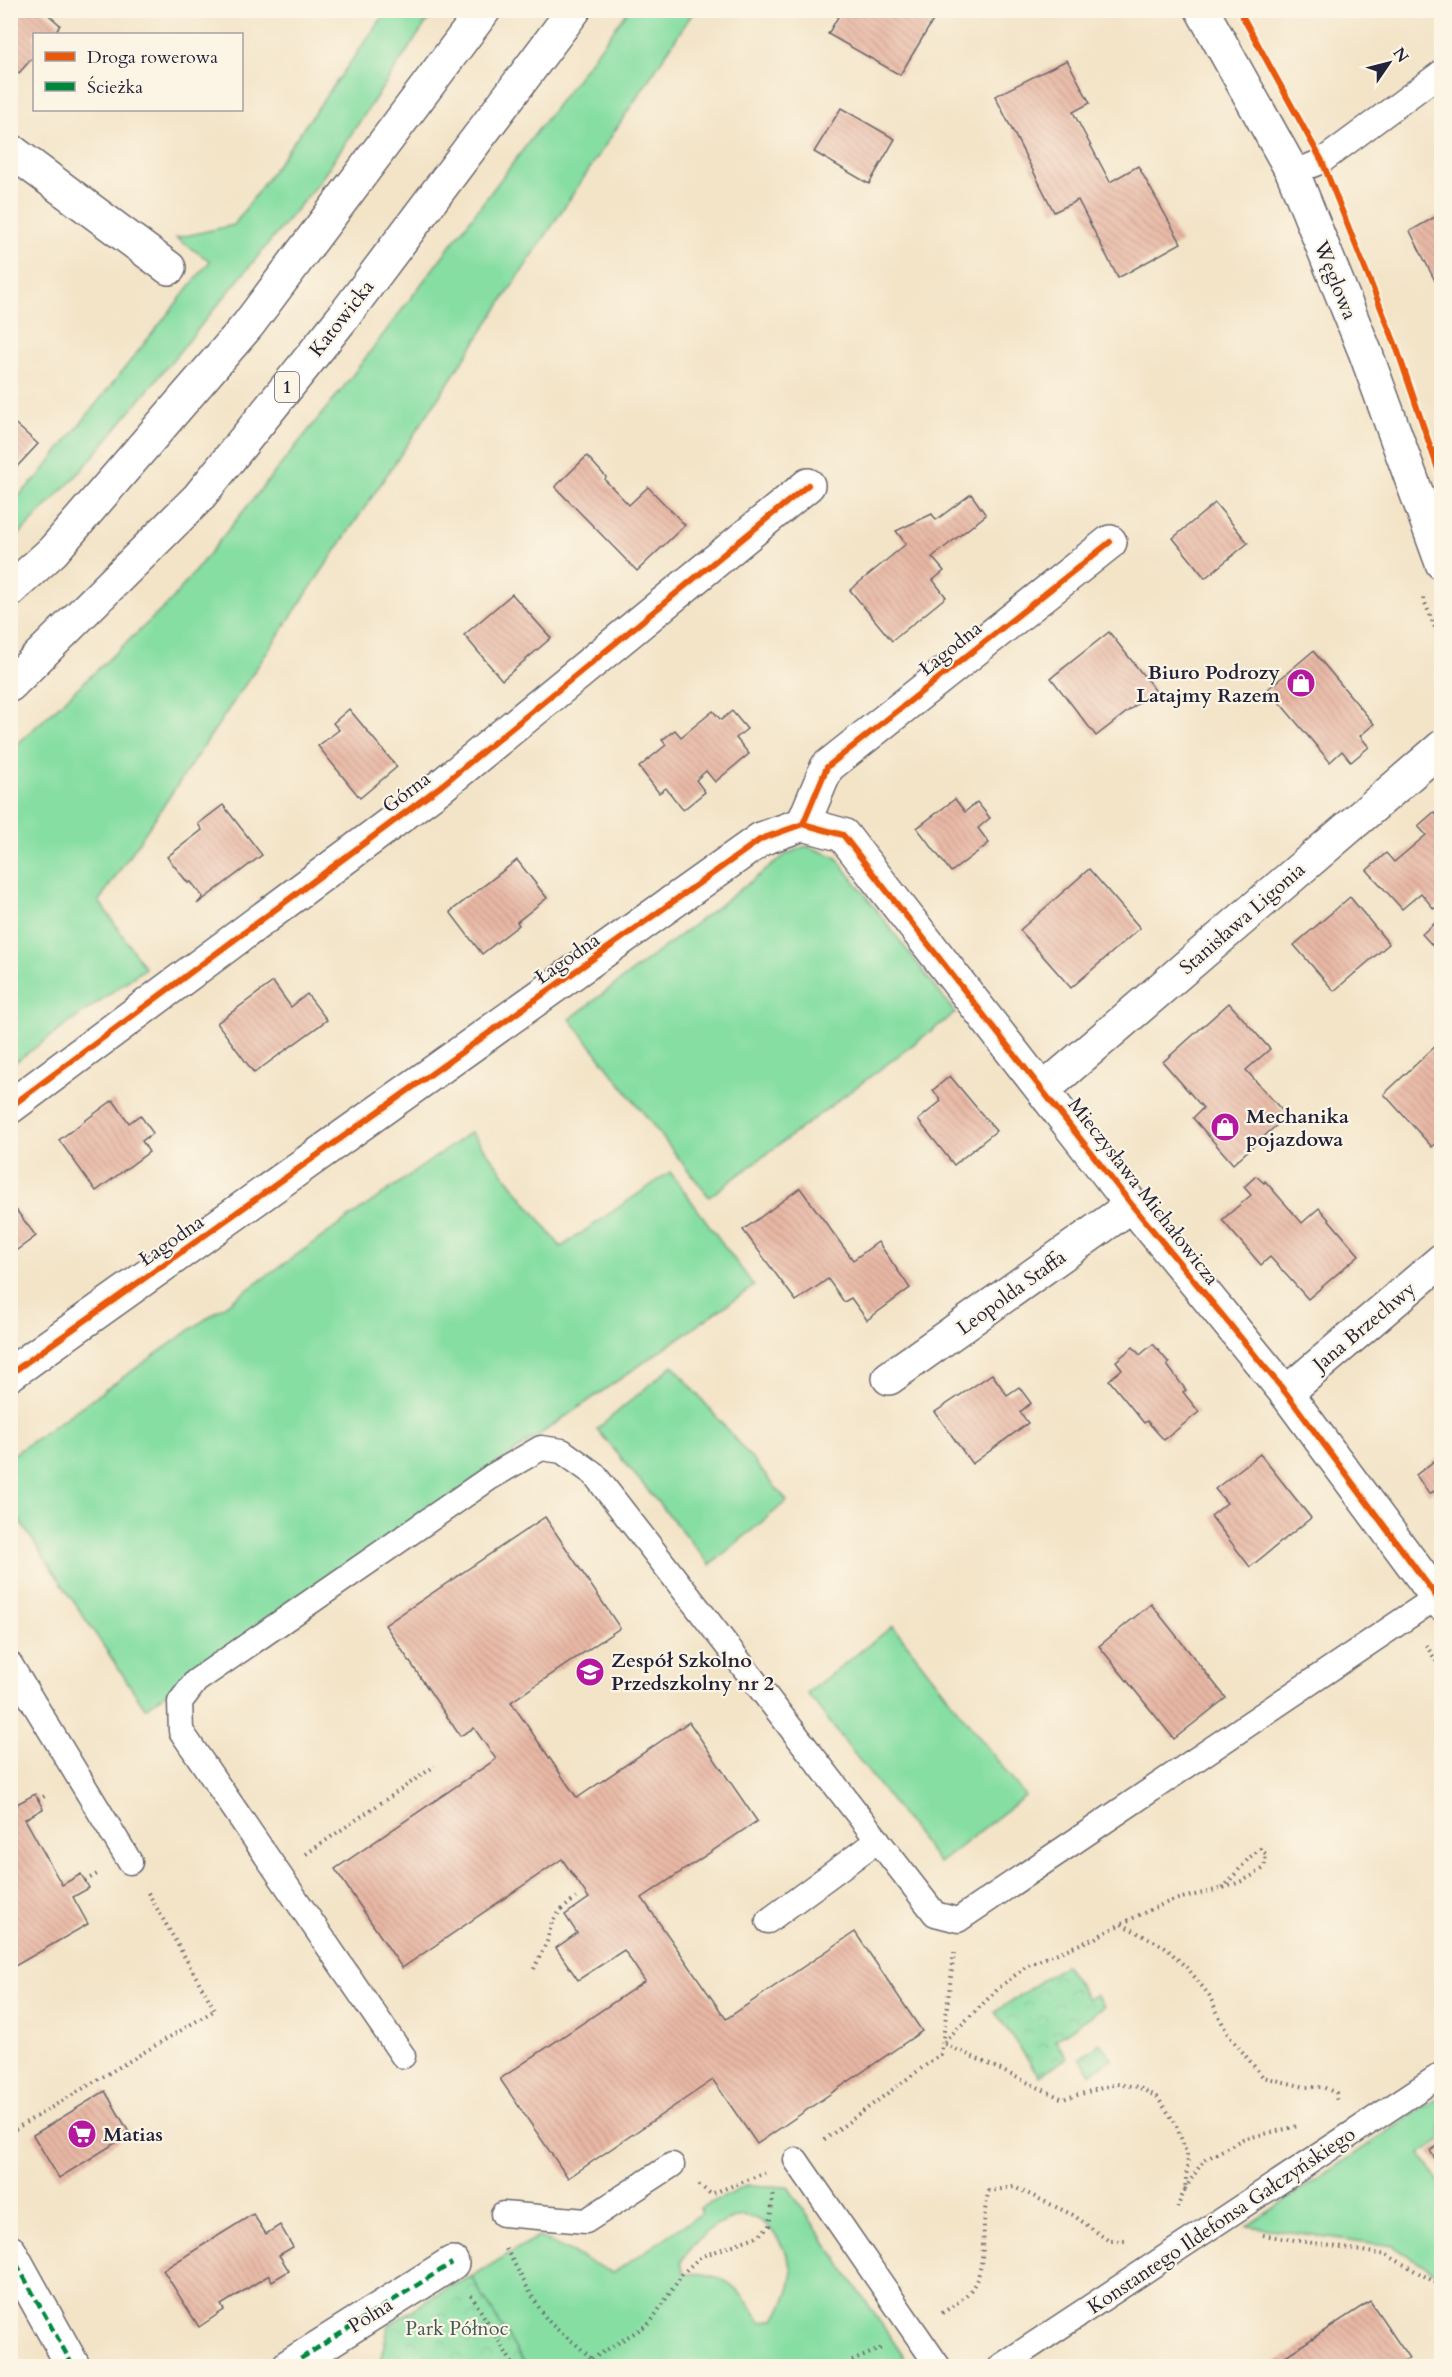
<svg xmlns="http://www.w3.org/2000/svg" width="1452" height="2377" font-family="Cardo,serif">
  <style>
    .grass { fill: #86dea3; stroke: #54806f; stroke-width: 1.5; fill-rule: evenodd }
    .park { fill: url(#park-crowns); stroke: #54806f; stroke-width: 1.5 }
    .building { fill: url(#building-back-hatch) }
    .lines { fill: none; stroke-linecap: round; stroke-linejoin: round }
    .service-casing { stroke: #6b666c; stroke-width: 27 }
    .minor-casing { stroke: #6b666c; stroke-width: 36 }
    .tertiary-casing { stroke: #6b666c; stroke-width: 36 }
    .primary-casing { stroke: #6b666c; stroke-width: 36 }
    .path { stroke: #6b666c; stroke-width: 4; stroke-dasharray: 1.5 4.5; stroke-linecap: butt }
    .service { stroke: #fff; stroke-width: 24 }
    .minor { stroke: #fff; stroke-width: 33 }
    .tertiary { stroke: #fff; stroke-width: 33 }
    .primary { stroke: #fff; stroke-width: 33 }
    .quiet { stroke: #00873e; stroke-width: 4.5; stroke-dasharray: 9 4.5; stroke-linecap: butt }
    .cycleway-casing { stroke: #fcf5e5; stroke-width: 10 }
    .cycleway { stroke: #e8590c; stroke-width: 6 }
    .labels { text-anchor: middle; stroke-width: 4.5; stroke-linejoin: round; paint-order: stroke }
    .shield { fill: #fcf5e5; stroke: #63616e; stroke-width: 1.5 }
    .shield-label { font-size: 18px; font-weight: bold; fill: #22223b }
    .street-label { font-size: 20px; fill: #22223b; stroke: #fcf5e5 }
    .poi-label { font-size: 20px; font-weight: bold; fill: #22223b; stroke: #fcf5e5; text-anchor: start }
    .park-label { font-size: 20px; fill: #405a5a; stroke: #fcf5e5 }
  </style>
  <defs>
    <pattern id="park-crowns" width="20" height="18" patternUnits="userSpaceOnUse" patternTransform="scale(1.5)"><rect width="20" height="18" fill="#86dea3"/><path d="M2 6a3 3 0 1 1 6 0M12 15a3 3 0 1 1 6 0" fill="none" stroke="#73be8d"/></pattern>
    <pattern id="building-back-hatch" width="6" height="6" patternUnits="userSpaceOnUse" patternTransform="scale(1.5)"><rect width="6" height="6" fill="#e8b7a4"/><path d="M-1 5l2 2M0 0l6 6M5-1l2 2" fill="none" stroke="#c79d8e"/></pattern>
  </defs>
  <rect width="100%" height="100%" fill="#fcf5e5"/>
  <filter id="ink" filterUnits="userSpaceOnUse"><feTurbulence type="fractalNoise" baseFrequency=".0167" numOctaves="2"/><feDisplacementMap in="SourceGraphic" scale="12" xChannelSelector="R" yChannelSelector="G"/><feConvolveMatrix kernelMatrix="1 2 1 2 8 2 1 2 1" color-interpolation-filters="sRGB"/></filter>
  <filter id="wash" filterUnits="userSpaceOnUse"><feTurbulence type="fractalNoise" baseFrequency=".008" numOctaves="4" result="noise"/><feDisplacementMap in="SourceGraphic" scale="24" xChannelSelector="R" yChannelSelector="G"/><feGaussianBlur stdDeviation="1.35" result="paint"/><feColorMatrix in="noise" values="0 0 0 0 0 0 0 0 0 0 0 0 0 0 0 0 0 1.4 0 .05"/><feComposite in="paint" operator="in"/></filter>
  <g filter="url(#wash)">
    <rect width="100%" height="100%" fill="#f3e4c8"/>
    <!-- grass -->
    <g class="grass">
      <polygon points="387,11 434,11 319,182 82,470 11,543 11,503 38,477 210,261 176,238 234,225"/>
      <polygon points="628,11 694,11 409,442 99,901 145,968 11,1065 11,750 170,602 342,389"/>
      <polygon points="806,846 836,857 955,1013 709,1197 570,1019 787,854"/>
      <polygon points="471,1132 561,1247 670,1172 754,1286 145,1708 11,1508 10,1457"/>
      <polygon points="673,1365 787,1501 710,1565 597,1429"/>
      <polygon points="893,1626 1025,1796 939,1863 807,1693"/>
      <polygon points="1441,2096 1441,2140 1420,2154 1441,2185 1441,2276 1393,2246 1247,2226"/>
      <path d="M748,2185l40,2 122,179h-384l-55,-89 67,-41 75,37 89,-60 -2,-5zM741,2216c6,1 13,1 18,4 14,6 34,40 33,55 -1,17 -9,30 -17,44l-14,3c-23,-34 -33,-50 -77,-49l-3,-11c15,-25 32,-38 60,-46z"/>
    </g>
    <!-- park -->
    <g class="park">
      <polygon points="1065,1965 1088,1999 1096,1995 1104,2007 1055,2040 1067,2058 1039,2076 995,2012"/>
      <polygon points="1100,2043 1112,2059 1091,2074 1080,2058"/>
      <polygon points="471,2277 526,2366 379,2366 389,2325 445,2289"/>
    </g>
    <g id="blocks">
      <!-- building -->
      <g class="building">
        <polygon points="10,10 43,10 60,25 56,32 60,34 34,34 34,56 19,73 10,66"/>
        <polygon points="842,10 919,10 934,19 900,75 828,34"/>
        <polygon points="1067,60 1090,103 1073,112 1110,182 1138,166 1181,243 1118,278 1078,200 1054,212 995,96"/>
        <polygon points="841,108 895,139 869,184 814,152"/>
        <polygon points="1442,213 1442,287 1439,289 1410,231"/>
        <polygon points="10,419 38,444 10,474"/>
        <polygon points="587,456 606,477 605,480 629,505 648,487 685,525 637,571 555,487"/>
        <polygon points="971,494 986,515 932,557 944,571 933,580 946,597 892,641 850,590 906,544 896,531 932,514 936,520"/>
        <polygon points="1215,503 1248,543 1205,578 1173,538"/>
        <polygon points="512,594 551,638 502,680 464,635"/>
        <polygon points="1109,632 1155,690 1096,736 1051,678"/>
        <polygon points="1313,651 1374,724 1360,736 1369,747 1351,762 1342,751 1330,762 1268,689"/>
        <polygon points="349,709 397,767 360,798 318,746 339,730 333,723"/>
        <polygon points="713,711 721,720 732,711 747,729 736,738 749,754 715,782 706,771 696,780 705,792 683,810 666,788 659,793 639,767 666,745 662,740 675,730 681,737"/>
        <polygon points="955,799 965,812 977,802 990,818 978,828 989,843 951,872 917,828"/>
        <polygon points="223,805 262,855 197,904 203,897 191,882 188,883 167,857 202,830 198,824"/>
        <polygon points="1434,812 1442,821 1442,902 1434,909 1421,893 1402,909 1367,870 1386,853 1394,862 1426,835 1418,826"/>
        <polygon points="517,860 547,898 517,922 519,925 482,954 450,912"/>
        <polygon points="1089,869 1140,928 1071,988 1020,930"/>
        <polygon points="1350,897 1389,944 1334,991 1294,945"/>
        <polygon points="1442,917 1442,956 1422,934"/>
        <polygon points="273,982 291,1007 307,994 327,1020 254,1073 217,1023"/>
        <polygon points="1229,1003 1270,1049 1246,1070 1287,1116 1233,1164 1193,1118 1203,1108 1163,1062"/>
        <polygon points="1442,1040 1442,1138 1432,1147 1384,1094"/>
        <polygon points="950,1076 996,1131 954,1165 918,1120 941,1101 933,1090"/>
        <polygon points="113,1100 129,1123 140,1115 153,1133 142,1141 149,1152 96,1191 59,1140"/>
        <polygon points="1256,1176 1264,1183 1265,1181 1302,1223 1319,1208 1359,1255 1308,1299 1270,1257 1261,1265 1222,1220 1251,1195 1244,1187"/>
        <polygon points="800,1188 853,1260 878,1242 910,1288 867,1320 851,1298 844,1302 828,1279 796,1301 743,1230"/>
        <polygon points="10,1202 36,1236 10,1255"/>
        <polygon points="1153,1344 1169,1363 1167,1365 1186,1390 1183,1392 1199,1412 1164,1440 1147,1421 1144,1423 1109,1380 1122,1369 1116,1361 1133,1347 1140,1355"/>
        <polygon points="992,1374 1007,1395 1019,1387 1031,1403 1020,1412 1028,1423 972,1464 935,1412"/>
        <polygon points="1260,1454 1311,1518 1250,1567 1211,1516 1227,1503 1215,1489"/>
        <polygon points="1442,1455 1442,1487 1429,1494 1416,1475"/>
        <polygon points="545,1517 620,1628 511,1702 577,1798 689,1722 757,1821 642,1898 726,2019 855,1932 922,2031 757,2144 713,2080 568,2178 500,2079 645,1981 624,1950 578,1980 556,1948 577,1933 565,1915 589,1898 562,1859 402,1968 335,1869 496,1759 474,1728 460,1736 385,1625"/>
        <polygon points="1151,1604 1226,1698 1174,1739 1099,1646"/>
        <polygon points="10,1793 17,1804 35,1794 43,1809 25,1819 62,1885 81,1874 89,1888 73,1897 88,1924 15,1966 10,1957"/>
        <polygon points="105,2091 130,2134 59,2178 33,2135"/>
        <polygon points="1442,2143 1442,2169 1430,2151"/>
        <polygon points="253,2214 266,2234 280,2225 293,2247 279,2255 289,2271 272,2281 269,2275 221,2305 224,2310 199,2327 163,2270"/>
        <polygon points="1370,2301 1409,2358 1396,2366 1270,2366"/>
      </g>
    </g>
  </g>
  <g filter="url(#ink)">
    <use href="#blocks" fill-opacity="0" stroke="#6b666c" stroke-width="1.5"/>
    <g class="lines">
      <!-- service casing -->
      <g class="service-casing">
        <g id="service">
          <polyline points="1293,173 1322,161 1442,72"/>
          <polyline points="10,1664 130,1862"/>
          <polyline points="768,1921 878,1840"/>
          <polyline points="403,2056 181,1731 180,1702 196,1681 491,1477 541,1448 562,1451 594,1474 935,1914 958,1920 1437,1597"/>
          <polyline points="796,2160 938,2366"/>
          <polyline points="503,2214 586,2221 672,2165"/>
          <polyline points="1001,2366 1442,2074"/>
        </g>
      </g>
      <!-- minor casing -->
      <g class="minor-casing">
        <g id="minor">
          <polyline points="10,150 169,268"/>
          <polyline points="803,824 843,835 1132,1205 1286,1393 1442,1604"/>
          <polyline points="1043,1090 1442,747"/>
          <polyline points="10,1107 441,786 808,485"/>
          <polyline points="10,1374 761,839 803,824 827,767 1110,542"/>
          <polyline points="889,1378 1132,1205"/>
          <polyline points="1286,1393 1442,1260"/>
          <polyline points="10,2252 73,2366"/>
          <polyline points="289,2366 452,2263"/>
        </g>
      </g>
      <!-- tertiary casing -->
      <g class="tertiary-casing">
        <polyline id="tertiary" points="1202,10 1293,173 1366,354 1442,563"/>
      </g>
      <!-- primary casing -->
      <g class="primary-casing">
        <g id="primary">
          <polyline points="10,590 53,551 248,325 484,10"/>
          <polyline points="10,685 198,498 344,316 574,10"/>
        </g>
      </g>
      <!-- path -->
      <g class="path">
        <polyline points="1423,598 1442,645"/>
        <polyline points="1426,1645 1442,1670"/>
        <polyline points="38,1800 48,1794"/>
        <polyline points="306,1854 435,1766"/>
        <polyline points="85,1881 97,1874"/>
        <path d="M1122,1923c19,-8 39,-20 60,-25 32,-8 54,-10 82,-30l2,-14 -6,-5 -10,8 -27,31"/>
        <polyline points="534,1969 547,1941 552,1922 561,1910 576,1898"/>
        <polyline points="10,2132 215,2010 147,1891"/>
        <polyline points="824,2140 941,2054 954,1953"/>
        <polyline points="699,2185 711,2194 765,2173"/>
        <polyline points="1185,2189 1203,2161 1243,2139 1298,2126"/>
        <polyline points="1177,2208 1185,2189 1188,2158 1176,2124 1157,2097 1138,2087 1116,2084 1063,2099 943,2043 1000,1987 1028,1965 1095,1938 1121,1924 1165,1947 1189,1970 1209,1995 1227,2033 1263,2077 1305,2087 1323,2087 1336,2093 1337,2103"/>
        <polyline points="1263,2235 1387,2255 1442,2286"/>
        <path d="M506,2249c13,22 25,48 40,69 14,18 38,27 49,48"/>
        <polyline points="471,2295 514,2366"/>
        <path d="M942,2313c8,-5 16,-10 23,-17 27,-23 13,-73 24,-105l25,-4 59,28 36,26h18"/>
        <polyline points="592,2359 650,2323 683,2273 700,2257 758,2236 769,2226 774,2192"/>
        <polyline points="841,2366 884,2347"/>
      </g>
      <!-- service -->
      <use href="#service" class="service"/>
      <!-- minor -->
      <use href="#minor" class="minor"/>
      <!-- tertiary -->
      <use href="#tertiary" class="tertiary"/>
      <!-- primary -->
      <use href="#primary" class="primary"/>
      <!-- quiet -->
      <g class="quiet">
        <polyline points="10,2252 73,2366"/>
        <polyline points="289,2366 452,2263"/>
      </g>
      <!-- cycleway casing -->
      <g class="cycleway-casing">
        <g id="cycleway">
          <polyline points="1239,10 1322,161 1396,346 1442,481"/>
          <polyline points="803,824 843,835 1132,1205 1286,1393 1442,1604"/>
          <polyline points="10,1107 441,786 808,485"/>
          <polyline points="10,1374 761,839 803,824 827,767 1110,542"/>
        </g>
      </g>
      <!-- cycleway -->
      <use href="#cycleway" class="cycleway"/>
    </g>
  </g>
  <!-- icons -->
  <defs>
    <g id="shop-disc" transform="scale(1.5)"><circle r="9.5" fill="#b5179e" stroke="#fcf5e5"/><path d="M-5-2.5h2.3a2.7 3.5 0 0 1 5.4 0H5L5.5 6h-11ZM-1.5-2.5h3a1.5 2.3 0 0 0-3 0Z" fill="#fff"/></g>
    <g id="school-disc" transform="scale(1.5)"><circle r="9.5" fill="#b5179e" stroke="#fcf5e5"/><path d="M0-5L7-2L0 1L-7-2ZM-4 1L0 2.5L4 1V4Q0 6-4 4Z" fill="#fff"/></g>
    <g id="supermarket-disc" transform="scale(1.5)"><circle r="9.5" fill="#b5179e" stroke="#fcf5e5"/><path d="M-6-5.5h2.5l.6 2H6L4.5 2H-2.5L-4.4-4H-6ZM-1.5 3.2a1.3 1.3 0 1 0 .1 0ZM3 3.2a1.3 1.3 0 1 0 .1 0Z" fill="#fff"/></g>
  </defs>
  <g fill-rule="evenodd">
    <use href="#shop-disc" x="1301" y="683"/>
    <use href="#shop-disc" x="1225" y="1127"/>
    <use href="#school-disc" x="590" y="1672"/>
    <use href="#supermarket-disc" x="82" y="2134"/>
  </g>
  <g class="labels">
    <!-- shield labels -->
    <rect class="shield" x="275" y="372" width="24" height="30" rx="4.5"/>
    <g class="shield-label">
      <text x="287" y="393">1</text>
    </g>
    <!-- street labels -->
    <g class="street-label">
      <text transform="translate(1336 280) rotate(68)" y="7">Węglowa</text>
      <text transform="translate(341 318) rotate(-52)" y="7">Katowicka</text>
      <text transform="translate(950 648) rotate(-39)" y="7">Łagodna</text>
      <text transform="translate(406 792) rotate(-37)" y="7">Górna</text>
      <text transform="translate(1242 918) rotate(-41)" y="7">Stanisława Ligonia</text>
      <text transform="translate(567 958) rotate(-35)" y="7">Łagodna</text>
      <text transform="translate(1144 1191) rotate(52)" y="7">Mieczysława Michałowicza</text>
      <text transform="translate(171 1240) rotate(-35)" y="7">Łagodna</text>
      <text transform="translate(1011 1292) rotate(-36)" y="7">Leopolda Staffa</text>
      <text transform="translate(1364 1326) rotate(-40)" y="7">Jana Brzechwy</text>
      <text transform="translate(1221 2220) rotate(-34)" y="7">Konstantego Ildefonsa Gałczyńskiego</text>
      <text transform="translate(370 2315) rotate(-32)" y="7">Polna</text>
    </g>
    <!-- poi labels -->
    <g class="poi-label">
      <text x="1280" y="679" text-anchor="end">Biuro Podrozy<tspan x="1280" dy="23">Latajmy Razem</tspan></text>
      <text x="1246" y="1123">Mechanika<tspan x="1246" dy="23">pojazdowa</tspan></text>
      <text x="611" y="1667">Zespół Szkolno<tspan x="611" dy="23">Przedszkolny nr 2</tspan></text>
      <text x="103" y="2141">Matias</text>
    </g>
    <!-- park labels -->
    <g class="park-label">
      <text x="457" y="2335">Park Północ</text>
    </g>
  </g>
  <!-- margin -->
  <rect width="1452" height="2377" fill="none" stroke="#fcf5e5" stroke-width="36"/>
  <!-- legend -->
  <rect x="33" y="33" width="210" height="78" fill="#fcf5e5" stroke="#a5a1a1" stroke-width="1.5"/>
  <rect x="45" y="52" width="30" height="9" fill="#e8590c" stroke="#a5a1a1" stroke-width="1.5"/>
  <text x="87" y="63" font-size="18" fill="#22223b">Droga rowerowa</text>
  <rect x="45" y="82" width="30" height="9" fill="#00873e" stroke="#a5a1a1" stroke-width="1.5"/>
  <text x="87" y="93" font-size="18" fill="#22223b">Ścieżka</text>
  <!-- north arrow -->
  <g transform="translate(1389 63) rotate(55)" stroke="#fcf5e5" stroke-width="4.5" paint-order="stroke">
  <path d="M0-4.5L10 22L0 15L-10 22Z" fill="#22223b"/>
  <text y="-9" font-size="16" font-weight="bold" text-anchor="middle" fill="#22223b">N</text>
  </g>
</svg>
